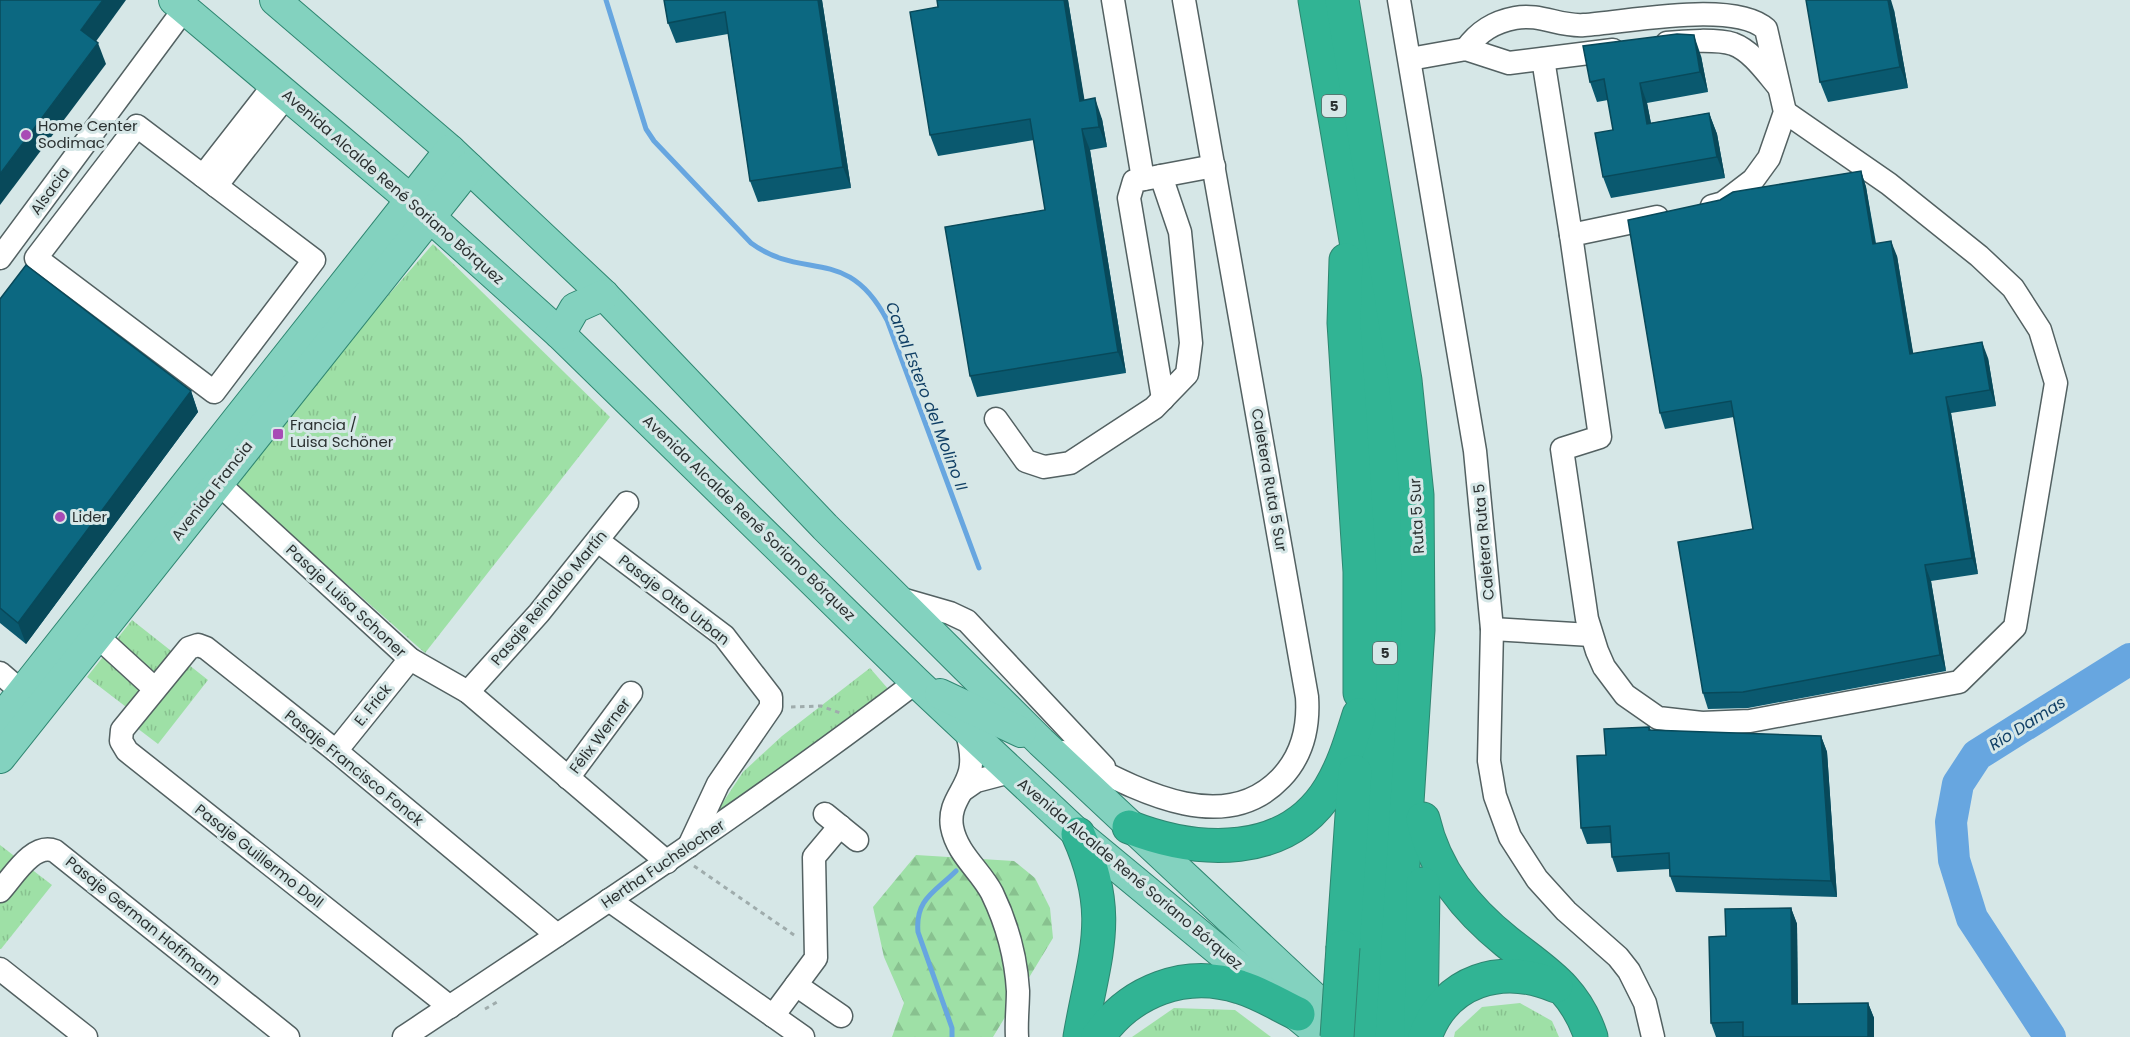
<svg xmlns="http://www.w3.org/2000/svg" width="2130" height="1037" font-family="Poppins,sans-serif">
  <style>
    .grass { fill: url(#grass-tufts) }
    .forest { fill: url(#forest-firs) }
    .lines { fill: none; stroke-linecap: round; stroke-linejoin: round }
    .stream { stroke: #67a6e0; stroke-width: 5 }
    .river { stroke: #67a6e0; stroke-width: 32 }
    .minor-casing { stroke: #536162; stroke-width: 25 }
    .major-casing { stroke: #2f8671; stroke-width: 32 }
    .highway-casing { stroke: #2f8671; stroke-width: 35 }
    .path { stroke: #9facac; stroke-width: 3; stroke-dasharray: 4.5 4.5; stroke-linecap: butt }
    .minor { stroke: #fff; stroke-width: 22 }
    .major { stroke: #83d2bf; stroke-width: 30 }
    .highway { stroke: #31b494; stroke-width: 33 }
    .highway-bridge-casing { stroke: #2f8671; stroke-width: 35; stroke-linecap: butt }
    .highway-bridge { stroke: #31b494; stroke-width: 33 }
    .wall { fill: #0a596f }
    .shaded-wall { fill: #08495a }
    .building { fill: #0c6881; stroke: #08495a; stroke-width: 1.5 }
    .poi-dot { fill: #a84bb5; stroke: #d6e7e7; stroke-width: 2 }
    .labels { text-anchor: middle; stroke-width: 6; stroke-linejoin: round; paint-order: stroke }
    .shield { fill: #d6e7e7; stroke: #5e6868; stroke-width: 1.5 }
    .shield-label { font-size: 14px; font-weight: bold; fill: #2b3131 }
    .poi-label { font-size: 15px; fill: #2b3131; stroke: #d6e7e7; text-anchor: start }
    .street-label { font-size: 15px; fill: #2b3131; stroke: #d6e7e7 }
    .water-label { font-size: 16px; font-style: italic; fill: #103f65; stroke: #d6e7e7 }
  </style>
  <defs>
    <pattern id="grass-tufts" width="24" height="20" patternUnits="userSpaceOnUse" patternTransform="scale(1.5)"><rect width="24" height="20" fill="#9ee0a6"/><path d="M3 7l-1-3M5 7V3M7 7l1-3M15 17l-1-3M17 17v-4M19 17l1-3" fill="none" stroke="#88c18f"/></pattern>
    <pattern id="forest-firs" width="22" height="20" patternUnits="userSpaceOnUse" patternTransform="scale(1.5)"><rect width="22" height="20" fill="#9ee0a6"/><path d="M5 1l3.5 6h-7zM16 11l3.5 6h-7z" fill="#88c18f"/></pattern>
  </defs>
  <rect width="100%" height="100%" fill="#d6e7e7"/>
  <!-- grass -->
  <g class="grass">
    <polygon points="433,244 610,417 425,653 231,482 310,385"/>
    <polygon points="132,620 208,680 158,744 137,728 134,713 87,677"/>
    <polygon points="870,668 889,690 714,816 743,772 782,736"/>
    <polygon points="0,845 52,885 1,949 0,949"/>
    <polygon points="1520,1003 1552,1021 1559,1037 1454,1037 1455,1032 1482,1007"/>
    <polygon points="1174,1008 1235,1010 1271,1037 1132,1037"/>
  </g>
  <!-- forest -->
  <polygon class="forest" points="916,855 1014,861 1035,878 1050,908 1053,938 993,1037 892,1037 904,1003 884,957 873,907"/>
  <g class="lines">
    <!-- stream -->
    <g class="stream">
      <path d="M606,0l40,129 8,12 97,102c53,39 96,1 136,77l92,248"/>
      <path d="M952,1037v-9l-34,-96c-3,-33 17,-40 38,-61"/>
    </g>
    <!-- river -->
    <polyline class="river" points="2050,1037 1972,918 1954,860 1951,822 1958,784 1977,755 2130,659"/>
    <!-- minor casing -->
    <g class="minor-casing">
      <g id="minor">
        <polyline points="1113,0 1143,179"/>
        <polyline points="1399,0 1475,451 1492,629 1489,761 1495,796 1510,837 1537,879 1566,911 1618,957 1629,971 1645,1003 1653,1037"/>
        <path d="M1667,43c16,-2 51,-4 66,1 19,7 33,28 45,42"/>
        <path d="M1466,49c13,-18 28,-27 49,-31 25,-5 45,9 69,7 45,-3 150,-25 182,4l19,83 -16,46 -16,22 -30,23 -11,3"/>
        <polyline points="1410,59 1466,49 1509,63 1613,50"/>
        <polyline points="1543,59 1571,235"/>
        <polygon points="137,126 314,260 214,392 36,258"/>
        <polyline points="203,176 274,85"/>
        <polyline points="216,186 287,95"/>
        <polyline points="1657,217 1571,235 1600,437 1562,449 1587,619 1597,651 1604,667 1625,695 1658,718 1702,723 1750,721 1959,682 2015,627 2056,383 2040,330 2013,288 1979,256 1889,184 1785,112"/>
        <polyline points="0,258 185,8"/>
        <polyline points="1163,399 1129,198 1134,181 1214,166"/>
        <polyline points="996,419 1026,461 1044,467 1070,463 1154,408 1187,374 1191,343 1180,232 1161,176"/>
        <polyline points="207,473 410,659 468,692 667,862"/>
        <polyline points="598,541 724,636 771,697 771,707 718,784 689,846"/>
        <polyline points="898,598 950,613 967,621 1104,767"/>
        <polyline points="1492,629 1591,635"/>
        <polyline points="97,636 154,688"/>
        <polyline points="0,673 22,692 23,706"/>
        <polyline points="468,692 539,613 627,503"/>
        <path d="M966,730c4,13 7,28 4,41 -5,21 -22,32 -18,56 5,27 28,43 40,66 15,31 24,64 26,98 0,15 -2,31 -1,46"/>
        <polyline points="336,751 410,659"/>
        <path d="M1063,752c63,31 157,90 218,26 22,-23 28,-51 26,-81l-123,-697"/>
        <polyline points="568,778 631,693"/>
        <polyline points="963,790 976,781 1010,772"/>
        <polyline points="825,814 857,840"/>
        <path d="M0,891c13,-14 33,-49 55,-40l233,186"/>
        <polyline points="609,900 803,1037"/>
        <polyline points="0,969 86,1037"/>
        <polyline points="796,985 841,1016"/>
        <polyline points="450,1007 127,751 121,741 122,730 189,648 198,645 206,648 336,751 557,935"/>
        <polyline points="773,1016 816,958 814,857 840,826"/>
        <path d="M404,1037c173,-115 347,-229 512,-355"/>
      </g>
    </g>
    <!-- major casing -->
    <g class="major-casing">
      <g id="major">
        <polyline points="174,0 411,200 560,334 916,682 1078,834 1323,1037"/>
        <polyline points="275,0 450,150 604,295 825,527 1041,742 1353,1034"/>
        <polyline points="560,334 575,308 604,295"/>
        <polyline points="940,694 1021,732"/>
        <polyline points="0,720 450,150"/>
        <polyline points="0,758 469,168"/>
      </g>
    </g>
    <!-- highway casing -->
    <g class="highway-casing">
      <g id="highway">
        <polyline points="1315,0 1371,328 1385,485 1386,636 1362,1037"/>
        <polyline points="1342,0 1405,380 1417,495 1418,630 1392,1037"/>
        <polyline points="1346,260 1344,323 1360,572 1360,693"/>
        <path d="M1423,819c12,52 43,90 84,123 38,30 68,46 84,95"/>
        <path d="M1129,827c69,27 158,32 201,-39 14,-23 21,-48 29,-73"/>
        <path d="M1078,834c37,82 16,121 2,203"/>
        <polyline points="1343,947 1355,772"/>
        <path d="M1098,1037c32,-46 87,-68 142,-50 20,6 39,18 58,27"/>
        <polyline points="1421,1037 1423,884"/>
        <path d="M1425,1037c20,-57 77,-74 131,-51"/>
      </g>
    </g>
    <!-- path -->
    <g class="path">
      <polyline points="791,707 821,706 843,714"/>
      <polyline points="694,866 797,937"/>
      <polyline points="485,1009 497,1002"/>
    </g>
    <!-- minor -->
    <use href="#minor" class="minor"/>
    <!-- major -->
    <use href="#major" class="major"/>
    <!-- highway -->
    <use href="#highway" class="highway"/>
    <!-- highway-bridge casing -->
    <g class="highway-bridge-casing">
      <polyline id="highway-bridge" points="1337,1037 1343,947"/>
    </g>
    <!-- highway-bridge -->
    <use href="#highway-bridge" class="highway-bridge"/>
  </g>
  <!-- wall -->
  <g class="wall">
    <polygon points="664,0 822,0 851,188 758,202 750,181 728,34 676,43 668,23"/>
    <polygon points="937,0 1068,0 1084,100 1102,119 1107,147 1090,150 1126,373 977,397 970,376 1045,210 1034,140 938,156 930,135 938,7"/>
    <polygon points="1894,10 1908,88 1828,102 1820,82"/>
    <polygon points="1701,56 1708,92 1647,103 1651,123 1709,113 1717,134 1725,178 1611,198 1603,177 1613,130 1608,100 1597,102 1590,82"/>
    <polygon points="1861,171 1866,187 1876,243 1897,256 1913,354 1988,358 1996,406 1951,413 1978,574 1931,581 1946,671 1748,708 1708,709 1703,693 1753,529 1734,417 1665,429 1660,413"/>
    <polygon points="0,299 191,391 198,412 26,644 0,623"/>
    <polygon points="1649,727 1651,730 1821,736 1827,752 1837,897 1676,892 1670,876 1670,869 1617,872 1612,857 1611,843 1587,844 1581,828 1606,755"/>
    <polygon points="1791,908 1797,924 1798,1004 1868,1003 1874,1018 1874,1037 1716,1037 1711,1023 1726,936"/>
  </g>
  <!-- shaded-wall -->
  <g class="shaded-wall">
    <polygon points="103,0 126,0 89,51 81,30"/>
    <polygon points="818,0 822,0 851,188 843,167"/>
    <polygon points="1064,0 1068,0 1088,121 1080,101"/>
    <polygon points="1888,0 1891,0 1894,10 1908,88 1900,67"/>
    <polygon points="1694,35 1701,56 1708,92 1700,72"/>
    <polygon points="98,43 106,64 0,205 0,174"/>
    <polygon points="1640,83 1647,103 1655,145 1647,124"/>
    <polygon points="1095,98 1102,119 1107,147 1099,127"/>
    <polygon points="1709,113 1717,134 1725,178 1717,157"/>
    <polygon points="1082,129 1090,150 1126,373 1118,352"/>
    <polygon points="1861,171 1866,187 1878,260 1873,244"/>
    <polygon points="1891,241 1897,256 1916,370 1910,354"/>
    <polygon points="1982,342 1988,358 1996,406 1990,390"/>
    <polygon points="191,391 198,412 26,644 18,623"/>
    <polygon points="1946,397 1951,413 1978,574 1972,558"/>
    <polygon points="1925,565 1931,581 1946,671 1940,655"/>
    <polygon points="1821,736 1827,752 1837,897 1831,881"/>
    <polygon points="1791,908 1797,924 1798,1020 1792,1004"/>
    <polygon points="1868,1003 1874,1018 1874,1037 1868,1037"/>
  </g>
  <!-- building -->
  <g class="building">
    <polygon points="0,0 103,0 81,30 98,43 0,174"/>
    <polygon points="664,0 818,0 843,167 750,181 725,12 668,23"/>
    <polygon points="937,0 1064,0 1080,101 1095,98 1099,127 1082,129 1118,352 970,376 945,227 1045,210 1030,119 930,135 910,12 938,7"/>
    <polygon points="1806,0 1888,0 1900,67 1820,82"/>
    <polygon points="1677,34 1694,35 1700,72 1640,83 1647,124 1709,113 1717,157 1603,177 1595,133 1613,130 1604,79 1590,82 1583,46"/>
    <polygon points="1861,171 1873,244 1891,241 1910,354 1982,342 1990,390 1946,397 1972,558 1925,565 1940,655 1743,692 1703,693 1678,542 1753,529 1731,401 1660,413 1628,220 1720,200 1733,192"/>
    <polygon points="26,265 191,391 18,623 0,608 0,299"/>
    <polygon points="1649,727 1649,730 1821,736 1831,881 1670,876 1669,853 1612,857 1610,826 1581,828 1577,756 1606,755 1604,729"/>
    <polygon points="1791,908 1792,1004 1868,1003 1868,1037 1743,1037 1743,1022 1711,1023 1709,937 1726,936 1725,909"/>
  </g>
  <!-- markers -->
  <g class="poi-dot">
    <circle cx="26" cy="135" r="6"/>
    <rect x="272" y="428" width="12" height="12" rx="3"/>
    <circle cx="60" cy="517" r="6"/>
  </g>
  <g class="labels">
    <!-- shield labels -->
    <g class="shield">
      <rect x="1322" y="95" width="24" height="22" rx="4.5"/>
      <rect x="1373" y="642" width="24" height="22" rx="4.5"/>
    </g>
    <g class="shield-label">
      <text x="1334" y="111">5</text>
      <text x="1385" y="658">5</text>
    </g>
    <!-- poi labels -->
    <g class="poi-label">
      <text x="38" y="131">Home Center<tspan x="38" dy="17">Sodimac</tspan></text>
      <text x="290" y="430">Francia /<tspan x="290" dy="17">Luisa Schöner</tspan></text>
      <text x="72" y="522">Lider</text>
    </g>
    <!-- street labels -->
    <g class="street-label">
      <text transform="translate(393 187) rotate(41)" y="5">Avenida Alcalde René Soriano Bórquez</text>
      <text transform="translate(50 191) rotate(-54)" y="5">Alsacia</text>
      <text transform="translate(1269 480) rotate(80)" y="5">Caletera Ruta 5 Sur</text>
      <text transform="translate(212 491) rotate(-52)" y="5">Avenida Francia</text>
      <text transform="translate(1417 516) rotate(-93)" y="5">Ruta 5 Sur</text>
      <text transform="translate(749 518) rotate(44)" y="5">Avenida Alcalde René Soriano Bórquez</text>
      <text transform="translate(1484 542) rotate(-95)" y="5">Caletera Ruta 5</text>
      <text transform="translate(549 598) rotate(-50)" y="5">Pasaje Reinaldo Martín</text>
      <text transform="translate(674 600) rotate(38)" y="5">Pasaje Otto Urban</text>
      <text transform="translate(346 601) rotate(43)" y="5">Pasaje Luisa Schoner</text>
      <text transform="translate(373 705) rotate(-51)" y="5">E. Frick</text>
      <text transform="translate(600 736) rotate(-53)" y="5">Félix Werner</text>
      <text transform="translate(354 768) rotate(39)" y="5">Pasaje Francisco Fonck</text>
      <text transform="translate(259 856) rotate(38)" y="5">Pasaje Guillermo Doll</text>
      <text transform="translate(663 864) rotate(-34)" y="5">Hertha Fuchslocher</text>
      <text transform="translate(1130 874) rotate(40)" y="5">Avenida Alcalde René Soriano Bórquez</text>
      <text transform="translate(143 921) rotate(39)" y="5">Pasaje German Hoffmann</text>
    </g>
    <!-- water labels -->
    <g class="water-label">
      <text transform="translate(927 396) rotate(69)" y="6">Canal Estero del Molino II</text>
      <text transform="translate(2027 723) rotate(-32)" y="6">Río Damas</text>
    </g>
  </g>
</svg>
